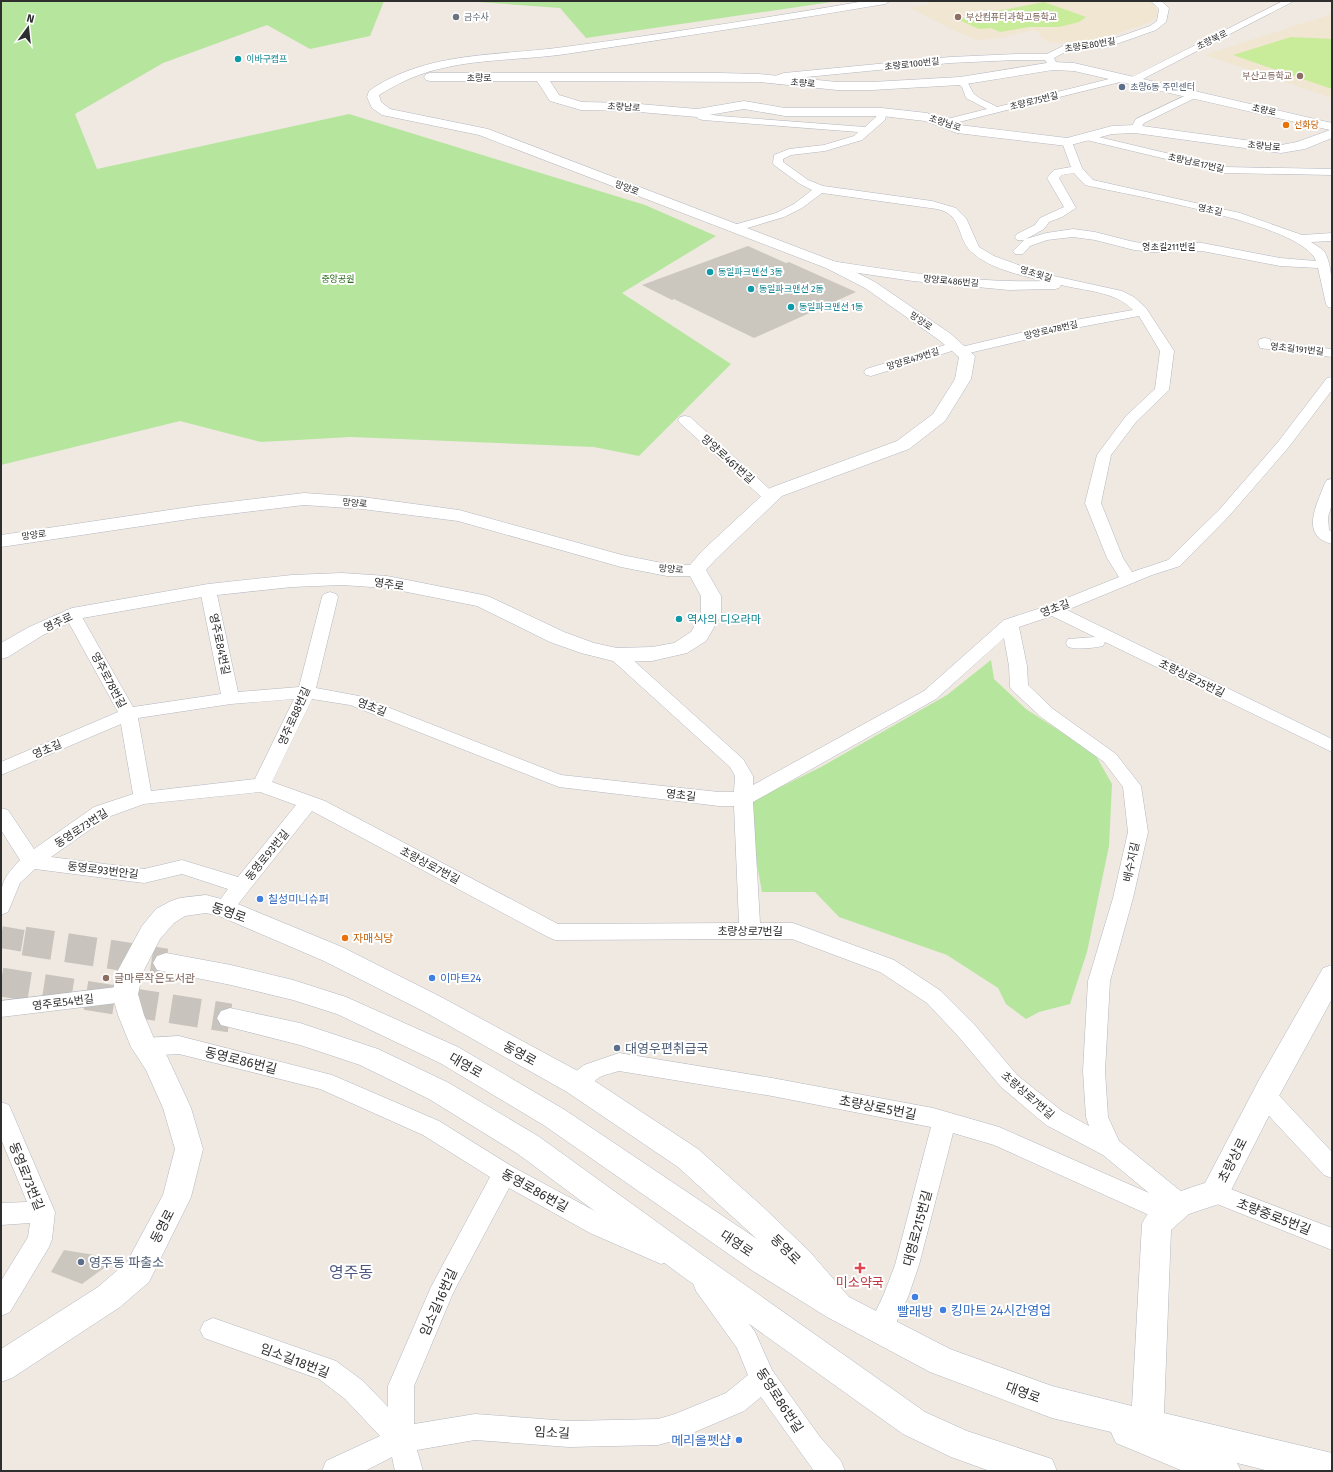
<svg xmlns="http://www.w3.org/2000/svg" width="1333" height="1472" font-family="'Fira Sans','Noto Sans KR',sans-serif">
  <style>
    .education { fill: #f0e6d1 }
    .green { fill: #b6e59e }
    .pitch { fill: #c9ec9a }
    .building { fill: #cbc7bf }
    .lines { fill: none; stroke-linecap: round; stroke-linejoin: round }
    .secondary-tunnel-far1 { stroke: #c8c4bd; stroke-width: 22; stroke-dasharray: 22 11; stroke-linecap: butt }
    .secondary-tunnel { stroke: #c8c4bd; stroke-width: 29; stroke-dasharray: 29 14; stroke-linecap: butt }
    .street-casing { stroke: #b4b7c1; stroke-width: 1 }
    .secondary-casing { stroke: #b4b7c1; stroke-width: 1 }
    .street { fill: #fff; fill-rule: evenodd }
    .secondary { fill: #fff; fill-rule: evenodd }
    .worship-dot { fill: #6b7280; stroke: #fff; stroke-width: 1.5 }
    .education-dot { fill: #8d6e63; stroke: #fff; stroke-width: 1.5 }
    .culture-dot { fill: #0f9aa8; stroke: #fff; stroke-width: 1.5 }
    .service-dot { fill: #5c6f8a; stroke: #fff; stroke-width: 1.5 }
    .food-dot { fill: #e8710a; stroke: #fff; stroke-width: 1.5 }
    .shop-dot { fill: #3f7fe0; stroke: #fff; stroke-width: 1.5 }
    .health-dot { fill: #e0444e; stroke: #fff; stroke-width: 1.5 }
    .labels { text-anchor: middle; stroke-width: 4; stroke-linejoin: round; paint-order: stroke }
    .far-worship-label { font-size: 9px; fill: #5b616d; stroke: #fff; text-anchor: start }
    .far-education-label { font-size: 9px; fill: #785e54; stroke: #fff; text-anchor: start }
    .far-street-label { font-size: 9px; fill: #2e2e2e; stroke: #fff }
    .far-culture-label { font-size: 9px; fill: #0d838f; stroke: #fff; text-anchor: start }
    .far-service-label { font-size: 9px; fill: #4e5e75; stroke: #fff; text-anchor: start }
    .far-food-label { font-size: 9px; fill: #c56008; stroke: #fff; text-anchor: start }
    .far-park-label { font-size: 9px; fill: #2c6e1b; stroke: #fff }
    .street-label { font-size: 11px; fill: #2e2e2e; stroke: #fff }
    .culture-label { font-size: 11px; fill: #0d838f; stroke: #fff; text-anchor: start }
    .shop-label { font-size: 11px; fill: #366cbe; stroke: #fff; text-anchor: start }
    .food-label { font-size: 11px; fill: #c56008; stroke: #fff; text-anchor: start }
    .education-label { font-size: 11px; fill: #785e54; stroke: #fff; text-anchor: start }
    .near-street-label { font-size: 13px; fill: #2e2e2e; stroke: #fff }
    .near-service-label { font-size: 13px; fill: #4e5e75; stroke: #fff; text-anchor: start }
    .near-health-label { font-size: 13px; fill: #be3a42; stroke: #fff }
    .near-shop-label { font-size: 13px; fill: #366cbe; stroke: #fff; text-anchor: start }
    .near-quarter-label { font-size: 16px; fill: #4d5680; stroke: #fff }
  </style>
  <rect width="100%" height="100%" fill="#efe9e1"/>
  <!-- education -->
  <g class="education">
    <polygon points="925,1 1141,1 1153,3 1157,6 1157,16 1151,22 1098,40 1053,43 1041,38 1039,32 1034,30 1000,38 977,40 957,32 910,8 930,4"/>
    <polygon points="1332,14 1332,98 1205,55"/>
  </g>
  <!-- green -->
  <g class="green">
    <polygon points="1,1 384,1 370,36 310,49 267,25 163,63 75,114 97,169 349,114 645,205 716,236 622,293 731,364 639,456 594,447 351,437 261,442 180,421 1,465"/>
    <polygon points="465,1 838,1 586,38 560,8"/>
    <polygon points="991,660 994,679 1026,709 1095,754 1112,784 1109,846 1087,952 1070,1004 1039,1012 1026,1019 1006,1004 998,988 947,955 839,917 815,892 762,892 746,804 821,767 947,695"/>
  </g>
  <!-- pitch -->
  <g class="pitch">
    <polygon points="1044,2 1086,17 1079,22 1059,27 1030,27 1000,32 991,28 979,29 957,19"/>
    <polygon points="1291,37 1332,39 1332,89 1233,55"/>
  </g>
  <!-- building -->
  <g class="building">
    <polygon points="748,246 786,263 789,262 856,292 754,338 674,299 672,300 642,285"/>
    <polygon points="64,1250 107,1257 104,1268 82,1284 51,1272"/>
  </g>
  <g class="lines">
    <!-- secondary-tunnel-far1 -->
    <polyline class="secondary-tunnel-far1" points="1,937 30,942"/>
    <!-- secondary-tunnel -->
    <g class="secondary-tunnel">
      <polyline points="24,941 166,963"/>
      <polyline points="1,982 230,1018"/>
    </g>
    <!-- street casing -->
    <g class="street-casing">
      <g id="street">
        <polygon points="1151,1 1161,1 1169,8 1166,22 1156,30 1108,47 1067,51 1054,58 1058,66 1053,69 1050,68 1045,60 1016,60 950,63 786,79 782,83 778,84 773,81 775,76 784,73 950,57 1016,54 1047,54 1065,45 1107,41 1150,26 1157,21 1159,9"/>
        <path d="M1283,1h11l-157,81 -4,1 -5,-3 -185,46 -5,-3 1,-2 48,-12 -21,-11 -4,-11 -7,-6 1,-2c12,-3 13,8 18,15 5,5 17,9 23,13l128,-32 5,3z"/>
        <polygon points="1195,91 1200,94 1199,96 1144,123 1139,131 1135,132 1130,129 1136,119"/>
        <path d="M882,109l5,3 -2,8 -23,20 -37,11 -34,4 -8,4v3l25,18 15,6 109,15 24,7 10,10 13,29 15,9 46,17 82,18 12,6 12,11 28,43 -5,39 -33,32 -25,33 -10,48 22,55 9,14 36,-12 51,-50 59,-68 49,-64 5,-1v13l-44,58 -59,68 -49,50 -28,9 -85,35 265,129v13l-227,-110 -2,4c-11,2 -24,4 -35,1l-2,-4 2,-4 27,-2 -43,-21 -33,11 8,39 1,19 25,24 63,45 25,32 7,46 -15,66 -23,83 -5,90 3,46 11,24 69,56 4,7 -4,7 -8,3 -3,6 -8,4 -175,-79 -41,-12 -34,132 -11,32 -19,41 -9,4 -9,-4 -4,-8 17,-36 11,-29 36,-138 -159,-31 -153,-25c-6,2 -13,3 -19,6 -13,8 -13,20 -31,14l-3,-7 3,-7 15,-12 35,-12 153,25 161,30 66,19 150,66 -46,-38 -57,-30 -45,-38 -43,-51 -31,-33 -47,-31 -88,-33 -237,1 -7,-3 -236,-126 -81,102 -7,3 -7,-3 -3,-5 14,-19 -46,-15 -38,9 -109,-14 -15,14 -12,29 -7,3c0,-32 -1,-33 19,-55l-19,-30v-22l7,2 26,39 60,-42 39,-13 -12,-70 -120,51v-13l117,-50 -54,-98 2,-4 6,-1 6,1 55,97 88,-13 -21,-104 2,-3 6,-2 6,2 2,3 22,102 61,-5 23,-90 2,-3 6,-2 6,2 2,3 -22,91 43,8 202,79 158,17h15l1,-16 -5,-9 -119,-108 -3,-4 3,-4 6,-1 6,1 120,108 10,17v9l171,-94 80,-71 43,-14 72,-29 -12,-19 -22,-55 12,-48 29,-39 29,-27 5,-38 -21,-35 -64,12 -114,27 -5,-1 -1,-4 -84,26 -5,-1 -2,-3 2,-3 89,-27 5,1 1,4 114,-27 58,-10c-18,-19 -48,-19 -72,-25l-2,3 -4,1 -46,1 -96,-9 -82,-12 -4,-1 -2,-3 2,-3 4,-1c71,11 142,22 214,20 -22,-5 -54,-12 -71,-27 -19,-14 -9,-39 -37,-45l-115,-16 -20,15 -18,9 -50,15 -4,-2 -2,-2 2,-2 46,-13 18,-9 18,-14 -12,-6 -26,-19 -1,-2 1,-8 15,-6 35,-4 30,-9 4,-4 -155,-12 -4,-1 -7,-6 1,-2 4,-1 9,4 14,2 145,11 11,-10 2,-7zM1004,638l5,28 1,21 3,4 28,26 63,45 19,25 5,45 -15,66 -25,83 -5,90 3,46 3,9 -27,-15 -45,-36 -43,-51 -33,-33 -47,-31 -101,-37h-33l-7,-121 183,-103zM294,699l-39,80 -104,12 -13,-73 93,-14zM312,699l38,6 209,82 160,19h15l5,117 -181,1 -233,-123 -53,-19zM260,792l36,13 -58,72 -56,-17 -38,9 -93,-12 57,-40 36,-13z"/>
        <polygon points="1086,134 1225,167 1332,169 1332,175 1225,173 1082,139 1081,137"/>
        <path d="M1067,139l5,3 10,26 11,12 147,33 62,22 30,-2v8l-21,1c4,3 10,6 13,9 9,14 8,41 8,57l-4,-1 -2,-3 -8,-36 -38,-2 -78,-15 -50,1 -18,-2 -39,-10 -22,-3 -26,3 -17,6 -7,8h-8l-2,-3 11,-11h-7l-2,-3 2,-3 18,-9 5,-7 24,-11 -17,-29 7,-8 17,-3 -9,-25zM1074,173l11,12c41,10 218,38 231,76l-36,-3 -78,-15 -50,1 -18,-2 -39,-10 -22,-3 -27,4 -20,6 18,-10 5,-7 13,-5 14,-9 -17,-30 3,-3z"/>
        <polygon points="1265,338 1270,339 1271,342 1332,349 1332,357 1260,348 1258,342 1260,339"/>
        <polygon points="685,416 690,417 776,495 779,498 776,501 771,503 766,501 680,423 678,420 680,417"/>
        <path d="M1332,479v25l-4,13 1,13 3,2v12c-33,-8 -15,-40 -7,-61l2,-3z"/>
        <polygon points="125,986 132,988 136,994 132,1000 125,1002 1,1017 1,1001"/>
        <polygon points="179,1036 332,1075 439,1121 513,1167 606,1217 670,1245 673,1253 670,1261 661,1264 590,1233 509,1188 453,1293 414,1386 414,1424 475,1414 569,1421 658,1419 675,1414 726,1393 748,1375 737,1348 696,1291 693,1283 696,1275 705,1272 714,1275 755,1332 772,1370 820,1437 841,1461 845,1471 814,1471 761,1397 744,1411 676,1440 658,1445 569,1447 475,1440 417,1450 423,1471 395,1471 392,1457 365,1471 322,1471 326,1461 380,1436 345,1399 319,1379 204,1338 200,1330 204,1322 213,1318 336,1361 363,1381 388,1407 388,1386 431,1287 490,1177 423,1135 320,1089 179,1054 144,1056 136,1053 133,1047 136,1041 144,1038"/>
        <polygon points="1265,1087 1273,1089 1332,1152 1332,1178 1324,1175 1257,1103 1254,1096 1257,1089"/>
        <polygon points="1,1102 9,1105 12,1112 55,1212 52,1239 49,1247 10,1312 1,1316 1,1281 28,1237 30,1223 1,1225 1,1203 27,1202 1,1139"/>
        <polygon points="1215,1183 1332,1228 1332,1250 1207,1200 1203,1193 1207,1186"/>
      </g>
    </g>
    <!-- secondary casing -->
    <g class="secondary-casing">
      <g id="secondary">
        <path d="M865,1h25l-5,3c-106,18 -213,34 -319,50 -48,7 -100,4 -147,21 -14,5 -27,12 -40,20l2,7 9,7 98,20 348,133 39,20 76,52 24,22 -4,23 -26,42 -36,28 -127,47 -66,63 -10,11 15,26v19l-12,21 -3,5 -19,12 -35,8 -35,1 -36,-9 -31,-11 -73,-36 -90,-18 -45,-3 -50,2 -84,9 -131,23 -34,16 -35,22 -7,2v-16l28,-16 43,-19 136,-24 84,-9 50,-2 45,3 96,19 7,2 74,35 30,11 23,5 35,-1 22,-4 17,-11 10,-17v-19l-11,-20h-23l-46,-9 -163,-46 -96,-12 -58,-4 -108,13 -195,29v-12l195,-29 108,-13 58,4 97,13 163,45 45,9 23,1 12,-14 68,-63 127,-47 36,-27 22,-35 4,-22 -20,-17 -74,-52 -39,-20 -347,-133 -97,-20 -10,-7 -5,-11 2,-6c6,-4 13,-9 20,-12 53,-27 117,-24 175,-32 100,-13 201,-29 301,-46z"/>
        <path d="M1053,62l21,1 258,60v15l-27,11 -24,4 -146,-20 -23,1 -45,12 -110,-13 -32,-12 -43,-5h-97l-41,-7 -47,8 -69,-6 -47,-1 -31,-9 -13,-20h-107l-4,-1 -2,-3 2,-3 4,-1h289l40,1 78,8h35l88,-5zM1053,70l21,1 256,59 -33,12 -16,3 -146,-20 -23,1 -45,12 -108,-13 -32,-12 -45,-5h-97l-41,-7 -47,8 -69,-6 -46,-1 -23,-7 -9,-14 209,1 78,8h35l88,-5z"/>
        <path d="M206,895l27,7 109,45 99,50 146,79 111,73 64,57 48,46 39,45 101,52 102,37 80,20 10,-182c12,-26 38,-33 63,-41l54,-103 64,-112 9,-3v34l-53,97 -54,106 -36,12 -18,16 -7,183 168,40v18h-63l-32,-8 4,8h-58l-67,-28 -5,-11 -59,-14 -122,-46 -103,-55 -74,-46 -208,-145 -105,-63 -103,-49 -44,-14 -62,-15 -74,-15 -4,-7 4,-7 9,-3 65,12 62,15 53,17 112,50 107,63 192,129 -79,-72 -111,-75 -144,-81 -99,-50 -105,-45 -13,-3 -21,3 -11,7 -14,16 -17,33 -5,22 6,21 11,26 12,15 24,52 12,41 -12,48 -42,85 -29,25 -108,71 -11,4v-33l97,-62 29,-25 36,-67 12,-46 -12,-41 -17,-38 -15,-23 -13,-32 -6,-21 5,-22 25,-46 14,-17 15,-8 9,-3z"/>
        <polygon points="230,1008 300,1023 378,1049 449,1083 538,1136 704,1256 925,1412 967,1431 1052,1459 1057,1471 990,1471 951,1457 903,1434 682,1276 518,1154 429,1099 360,1065 300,1045 221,1025 217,1018 221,1011"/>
      </g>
    </g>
    <!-- street -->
    <use href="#street" class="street"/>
    <!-- secondary -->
    <use href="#secondary" class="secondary"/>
  </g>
  <!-- markers -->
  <circle class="worship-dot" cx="456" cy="17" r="4"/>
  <g class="education-dot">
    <circle cx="958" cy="17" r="4"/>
    <circle cx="1300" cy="76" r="4"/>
    <circle cx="106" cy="978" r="4"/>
  </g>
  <g class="culture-dot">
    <circle cx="238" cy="59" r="4"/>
    <circle cx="710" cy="272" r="4"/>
    <circle cx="751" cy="289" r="4"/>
    <circle cx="791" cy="307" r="4"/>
    <circle cx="679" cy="619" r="4"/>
  </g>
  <g class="service-dot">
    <circle cx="1122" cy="87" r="4"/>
    <circle cx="617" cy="1048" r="4"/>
    <circle cx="81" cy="1262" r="4"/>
  </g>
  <g class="food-dot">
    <circle cx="1286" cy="125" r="4"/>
    <circle cx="345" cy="938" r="4"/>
  </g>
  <g class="shop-dot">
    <circle cx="260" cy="899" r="4"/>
    <circle cx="432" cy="978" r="4"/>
    <circle cx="915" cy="1297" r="4"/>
    <circle cx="943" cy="1310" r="4"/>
    <circle cx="739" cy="1440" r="4"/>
  </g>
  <path class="health-dot" d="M858 1262h4v4h4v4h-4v4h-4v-4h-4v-4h4z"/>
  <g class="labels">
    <!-- far-worship labels -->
    <g class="far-worship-label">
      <text x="464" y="20">금수사</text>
    </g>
    <!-- far-education labels -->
    <g class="far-education-label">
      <text x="966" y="20">부산컴퓨터과학고등학교</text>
      <text x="1292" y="79" text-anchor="end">부산고등학교</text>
    </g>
    <!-- far-street labels -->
    <g class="far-street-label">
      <text transform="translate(1212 40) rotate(-26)" y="3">초량북로</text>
      <text transform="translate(1090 45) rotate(-9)" y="3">초량로80번길</text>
      <text transform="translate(912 64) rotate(-6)" y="3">초량로100번길</text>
      <text x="479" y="81">초량로</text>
      <text transform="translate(803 83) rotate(5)" y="3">초량로</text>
      <text transform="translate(1034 101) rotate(-14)" y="3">초량로75번길</text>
      <text transform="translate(624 107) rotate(3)" y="3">초량남로</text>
      <text transform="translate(1264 110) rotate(13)" y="3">초량로</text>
      <text transform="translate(945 123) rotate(18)" y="3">초량남로</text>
      <text transform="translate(1264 146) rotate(5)" y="3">초량남로</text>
      <text transform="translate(1196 163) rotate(13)" y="3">초량남로17번길</text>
      <text transform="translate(627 188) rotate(21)" y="3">망양로</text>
      <text transform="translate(1210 210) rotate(12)" y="3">영초길</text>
      <text x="1169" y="250">영초길211번길</text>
      <text transform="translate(1036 274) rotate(17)" y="3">영초윗길</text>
      <text transform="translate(951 281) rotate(5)" y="3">망양로486번길</text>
      <text transform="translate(921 321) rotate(34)" y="3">망양로</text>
      <text transform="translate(1051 330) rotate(-13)" y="3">망양로478번길</text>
      <text transform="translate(1297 349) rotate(6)" y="3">영초길191번길</text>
      <text transform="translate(913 359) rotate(-17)" y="3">망양로479번길</text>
      <text transform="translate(355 503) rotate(5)" y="3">망양로</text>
      <text transform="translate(34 535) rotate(-8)" y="3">망양로</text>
      <text transform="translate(671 569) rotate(4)" y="3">망양로</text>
    </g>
    <!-- far-culture labels -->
    <g class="far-culture-label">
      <text x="246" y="62">이바구캠프</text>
      <text x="718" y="275">동일파크맨션 3동</text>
      <text x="759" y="292">동일파크맨션 2동</text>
      <text x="799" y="310">동일파크맨션 1동</text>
    </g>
    <!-- far-service labels -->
    <g class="far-service-label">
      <text x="1130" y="90">초량6동 주민센터</text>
    </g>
    <!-- far-food labels -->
    <g class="far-food-label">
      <text x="1294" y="128">선화당</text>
    </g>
    <!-- far-park labels -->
    <g class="far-park-label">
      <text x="338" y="282">중앙공원</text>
    </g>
    <!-- street labels -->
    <g class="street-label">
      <text transform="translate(728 459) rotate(42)" y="4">망양로461번길</text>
      <text transform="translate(389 584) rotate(8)" y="4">영주로</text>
      <text transform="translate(1055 608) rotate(-20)" y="4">영초길</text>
      <text transform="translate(58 622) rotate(-24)" y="4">영주로</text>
      <text transform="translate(220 644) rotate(78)" y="4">영주로84번길</text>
      <text transform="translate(1192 678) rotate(26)" y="4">초량상로25번길</text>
      <text transform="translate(109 680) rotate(62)" y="4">영주로78번길</text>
      <text transform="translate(372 707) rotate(21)" y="4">영초길</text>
      <text transform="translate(294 716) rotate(-66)" y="4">영주로88번길</text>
      <text transform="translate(47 749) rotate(-23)" y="4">영초길</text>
      <text transform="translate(681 795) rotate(7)" y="4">영초길</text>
      <text transform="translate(81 828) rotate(-33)" y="4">동영로73번길</text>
      <text transform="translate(267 855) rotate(-51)" y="4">동영로93번길</text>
      <text transform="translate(1131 862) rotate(-78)" y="4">배수지길</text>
      <text transform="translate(430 865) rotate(28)" y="4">초량상로7번길</text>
      <text transform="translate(103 870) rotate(7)" y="4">동영로93번안길</text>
      <text x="750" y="935">초량상로7번길</text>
      <text transform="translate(63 1002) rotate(-7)" y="4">영주로54번길</text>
      <text transform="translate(1028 1095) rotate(41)" y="4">초량상로7번길</text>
    </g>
    <!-- culture labels -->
    <g class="culture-label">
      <text x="687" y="623">역사의 디오라마</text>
    </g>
    <!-- shop labels -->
    <g class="shop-label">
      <text x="268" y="903">칠성미니슈퍼</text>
      <text x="440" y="982">이마트24</text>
    </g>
    <!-- food labels -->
    <g class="food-label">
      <text x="353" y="942">자매식당</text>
    </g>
    <!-- education labels -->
    <g class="education-label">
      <text x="114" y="982">글마루작은도서관</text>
    </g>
    <!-- near-street labels -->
    <g class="near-street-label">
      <text transform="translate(229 912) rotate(19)" y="5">동영로</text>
      <text transform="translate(520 1053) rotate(29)" y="5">동영로</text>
      <text transform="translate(241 1060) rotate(14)" y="5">동영로86번길</text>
      <text transform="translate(466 1065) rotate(30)" y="5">대영로</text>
      <text transform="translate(878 1107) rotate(11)" y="5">초량상로5번길</text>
      <text transform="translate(1232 1160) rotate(-63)" y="5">초량상로</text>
      <text transform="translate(27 1176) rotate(68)" y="5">동영로73번길</text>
      <text transform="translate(535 1190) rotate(29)" y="5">동영로86번길</text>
      <text transform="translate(1274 1216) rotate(21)" y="5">초량중로5번길</text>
      <text transform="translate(162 1226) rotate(-63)" y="5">동영로</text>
      <text transform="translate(917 1228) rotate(-75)" y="5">대영로215번길</text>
      <text transform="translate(737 1243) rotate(34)" y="5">대영로</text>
      <text transform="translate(786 1249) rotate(45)" y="5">동영로</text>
      <text transform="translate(438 1302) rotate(-66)" y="5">임소길16번길</text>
      <text transform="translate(295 1360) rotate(21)" y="5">임소길18번길</text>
      <text transform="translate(1023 1392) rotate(20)" y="5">대영로</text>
      <text transform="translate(780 1400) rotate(57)" y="5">동영로86번길</text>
      <text transform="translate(552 1432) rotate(3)" y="5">임소길</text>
    </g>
    <!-- near-service labels -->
    <g class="near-service-label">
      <text x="625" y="1053">대영우편취급국</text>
      <text x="89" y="1267">영주동 파출소</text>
    </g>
    <!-- near-health labels -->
    <g class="near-health-label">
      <text x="860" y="1287">미소약국</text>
    </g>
    <!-- near-shop labels -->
    <g class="near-shop-label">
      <text x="951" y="1315">킹마트 24시간영업</text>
      <text x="915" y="1316" text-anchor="middle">빨래방</text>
      <text x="731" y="1445" text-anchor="end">메리올펫샵</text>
    </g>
    <!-- near-quarter labels -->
    <g class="near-quarter-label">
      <text x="351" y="1278">영주동</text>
    </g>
  </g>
  <!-- border -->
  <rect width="1333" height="1472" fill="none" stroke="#2e2e2e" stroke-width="4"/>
  <!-- north arrow -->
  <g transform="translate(28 28) rotate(15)" stroke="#ffffff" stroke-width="3" paint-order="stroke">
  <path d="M0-3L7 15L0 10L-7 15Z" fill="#2e2e2e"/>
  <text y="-6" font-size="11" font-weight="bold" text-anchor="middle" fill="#2e2e2e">N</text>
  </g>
</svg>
